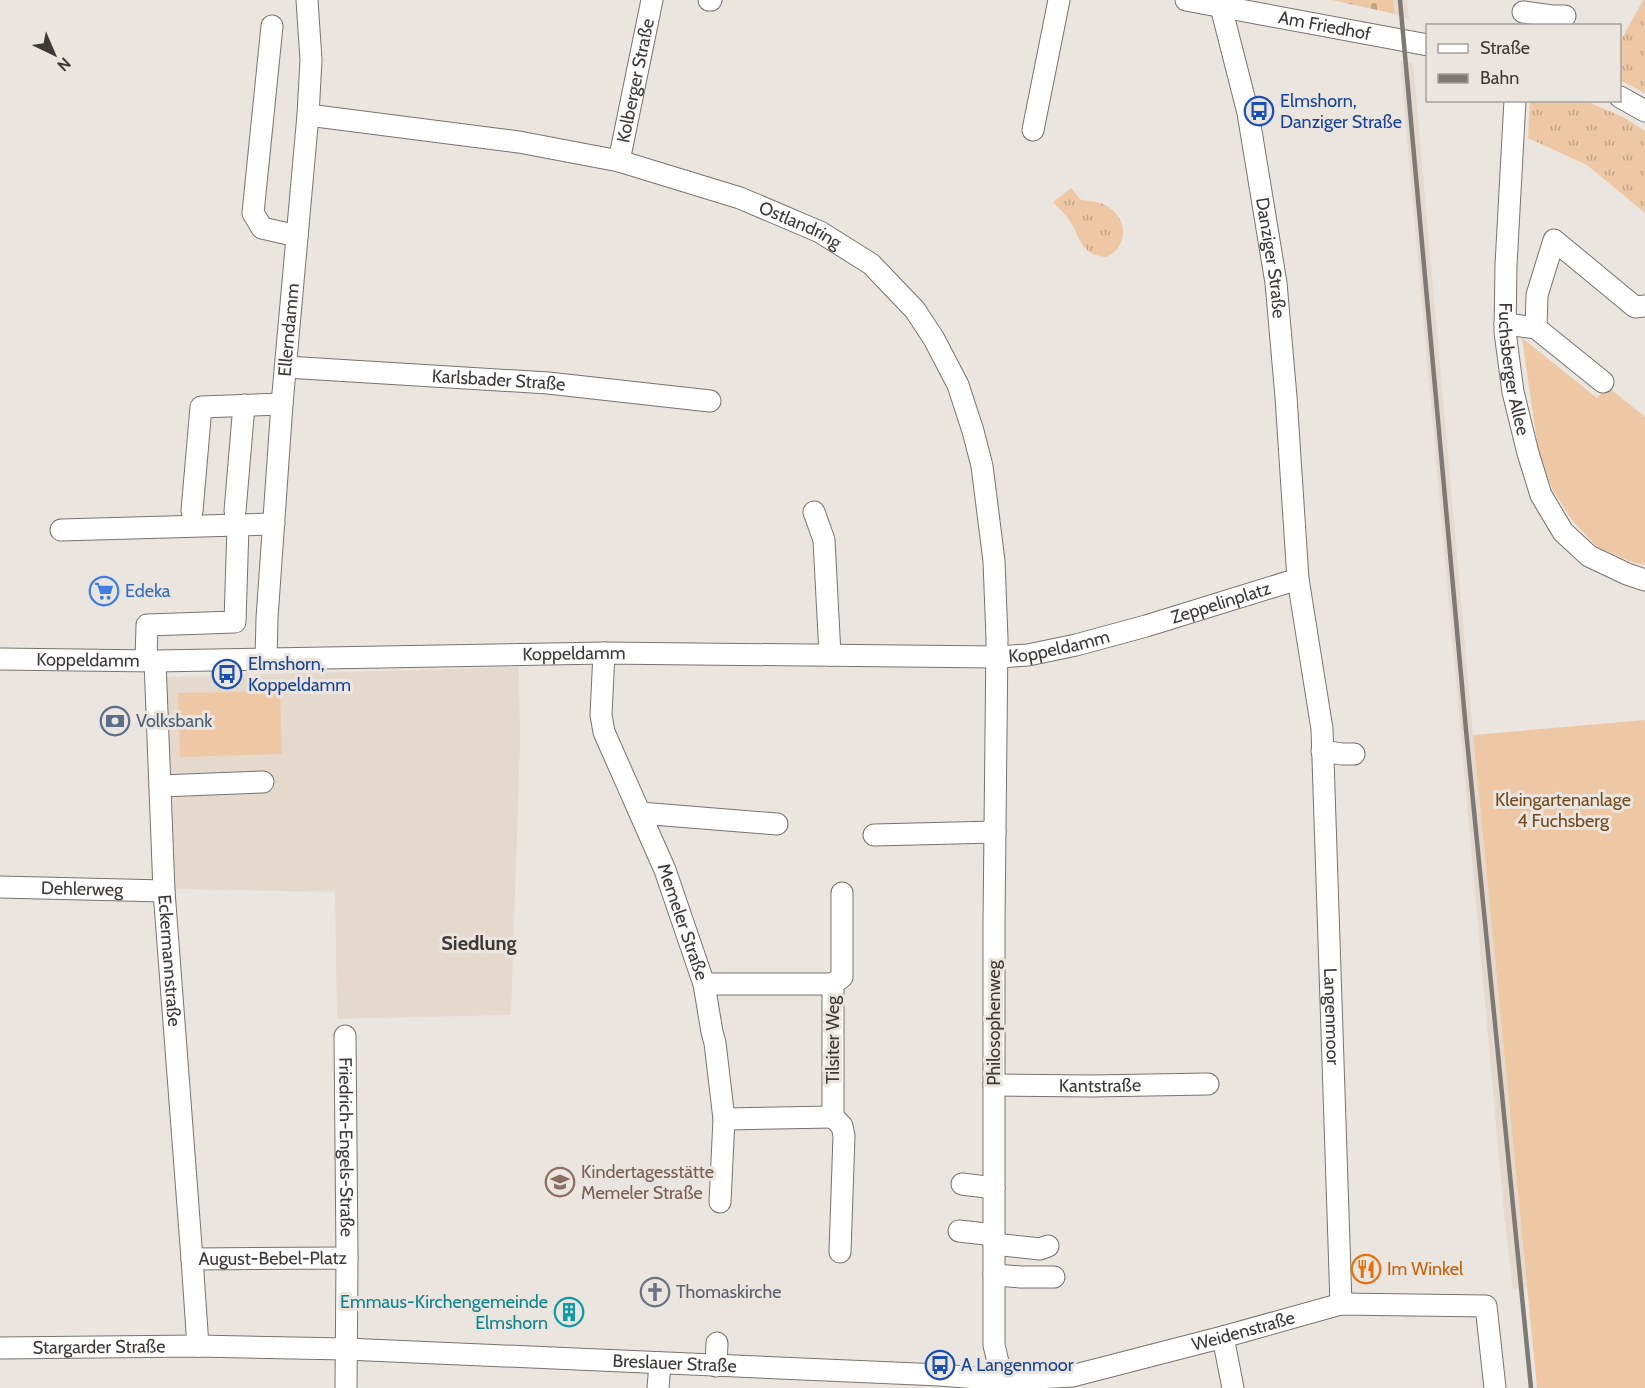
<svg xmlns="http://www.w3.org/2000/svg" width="1645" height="1388" font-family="Cabin,sans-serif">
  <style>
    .built { fill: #e5d9ce }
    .grass { fill: url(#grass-tufts) }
    .cemetery { fill: url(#cemetery-stones) }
    .garden { fill: #eec8a4 }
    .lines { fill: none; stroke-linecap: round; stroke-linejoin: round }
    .minor-casing { stroke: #78736f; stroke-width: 23 }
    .minor { stroke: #fff; stroke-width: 21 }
    .rail { stroke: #7d7975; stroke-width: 4.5 }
    .labels { text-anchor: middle; stroke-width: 6; stroke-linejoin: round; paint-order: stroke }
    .street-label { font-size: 18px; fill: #3c3937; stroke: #ebe5e0 }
    .transit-label { font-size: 18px; fill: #164399; stroke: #ebe5e0; text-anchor: start }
    .shop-label { font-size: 18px; fill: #366cbe; stroke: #ebe5e0; text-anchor: start }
    .service-label { font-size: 18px; fill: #4e5e75; stroke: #ebe5e0; text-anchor: start }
    .park-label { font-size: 18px; fill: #73491d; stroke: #ebe5e0 }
    .education-label { font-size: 18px; fill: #785e54; stroke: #ebe5e0; text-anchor: start }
    .food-label { font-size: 18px; fill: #c56008; stroke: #ebe5e0; text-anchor: start }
    .worship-label { font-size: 18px; fill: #5b616d; stroke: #ebe5e0; text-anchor: start }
    .culture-label { font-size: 18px; fill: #0d838f; stroke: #ebe5e0; text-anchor: end }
    .neighbourhood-label { font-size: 20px; font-weight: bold; fill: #3c3937; stroke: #ebe5e0 }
  </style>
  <defs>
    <pattern id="grass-tufts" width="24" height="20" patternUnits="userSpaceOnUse" patternTransform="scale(1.5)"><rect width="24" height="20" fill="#eec8a4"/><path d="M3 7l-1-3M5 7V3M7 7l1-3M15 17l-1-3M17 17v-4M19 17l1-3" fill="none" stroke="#c2a386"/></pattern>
    <pattern id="cemetery-stones" width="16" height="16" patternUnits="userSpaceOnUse" patternTransform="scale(1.5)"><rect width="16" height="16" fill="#eec8a4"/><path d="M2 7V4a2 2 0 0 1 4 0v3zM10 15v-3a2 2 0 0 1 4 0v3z" fill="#c2a386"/></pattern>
  </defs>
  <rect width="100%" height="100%" fill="#ebe5e0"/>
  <!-- built -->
  <g class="built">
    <polygon points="1393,0 1407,0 1409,20 1395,14"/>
    <polygon points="1400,61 1413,63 1473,735 1527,1287 1513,1289 1504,1214"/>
    <polygon points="519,667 520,743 511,1015 337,1019 335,892 171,889 161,677"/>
  </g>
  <!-- grass -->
  <g class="grass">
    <polygon points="1643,0 1645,0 1645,93 1620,80 1620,42"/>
    <polygon points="1530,101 1586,101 1623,117 1645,131 1645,213 1587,165 1528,138"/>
    <path d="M1071,188l10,12c6,1 13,1 19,3 19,6 31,28 17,46 -2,3 -7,6 -11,8 -29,-3 -24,-21 -39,-40 -4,-5 -10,-10 -14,-15z"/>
  </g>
  <!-- cemetery -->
  <polygon class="cemetery" points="1332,0 1393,0 1395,14"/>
  <!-- garden -->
  <g class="garden">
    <polygon points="1522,338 1597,398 1607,386 1645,417 1645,565 1632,562 1597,547 1572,520 1552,489 1538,448"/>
    <polygon points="280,691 282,754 180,757 178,693"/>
    <polygon points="1645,720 1645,1388 1537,1388 1473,735"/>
  </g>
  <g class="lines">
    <!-- minor casing -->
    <g class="minor-casing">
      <g id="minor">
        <polyline points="709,0 711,0"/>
        <path id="s1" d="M1186,0l242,45"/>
        <path id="s2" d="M1221,7l27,106 28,170 10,114 12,182 24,150 19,575"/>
        <polyline points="1523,12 1552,16 1565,16"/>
        <polyline points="272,26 253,213 262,228 297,236"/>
        <polyline points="1620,97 1645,111"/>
        <path id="s3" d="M1515,100l-9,165 -1,67 8,60 15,61 13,42 22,37 26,24 38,18 18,6"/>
        <path id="s4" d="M308,115l211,27 100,19 121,37 80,34 51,32 44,46 19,29 24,46 15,46 9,35 12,95 3,78 -3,283v423l10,43"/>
        <polyline points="1033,130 1059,0"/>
        <path id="s5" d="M619,161l33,-161"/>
        <polyline points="1505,324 1536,328 1603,382"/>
        <polyline points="1536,328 1537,295 1554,240 1635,307 1645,306"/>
        <path id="s6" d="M286,367l262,16 162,18"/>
        <polyline points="192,511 201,407 282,404"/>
        <polyline points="235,511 244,405"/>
        <polyline points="814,512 824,540 830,655"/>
        <polyline points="61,530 274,524"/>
        <path id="s7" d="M604,653l-3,62 3,17 61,138 39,114 8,48 3,11 9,76 -4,83"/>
        <path id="s8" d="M0,659l155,2 449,-8 393,4 31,-2 48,-10 70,-19 152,-47"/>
        <path id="s9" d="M266,659l1,-41 15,-214 26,-289 3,-55 -4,-60"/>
        <polyline points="146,660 147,625 235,622 238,526"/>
        <path id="s10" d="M155,661l9,230 28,368"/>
        <polyline points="1322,751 1342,754 1354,754"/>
        <polyline points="160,786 263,782"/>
        <polyline points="640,813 777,824"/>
        <polyline points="874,835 995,832"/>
        <path id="s11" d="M0,887l164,4"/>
        <polyline points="704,984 833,984 833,1117 724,1119"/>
        <polyline points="833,984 842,977 842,893"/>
        <path id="s12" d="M345,1036l2,222"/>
        <path id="s13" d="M994,1085l98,1 116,-2"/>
        <polyline points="833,1117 842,1126 844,1136 840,1252"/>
        <polyline points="962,1184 994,1188"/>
        <polyline points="959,1231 994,1235"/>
        <polyline points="994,1244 1040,1249 1048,1246"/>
        <polyline points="994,1275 1021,1277 1054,1277"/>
        <polyline points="1223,1337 1233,1388"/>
        <path id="s14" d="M198,1346l-6,-87 155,-1 -1,130"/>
        <path id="s15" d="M0,1348l198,-2 148,3 594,26 62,5 70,-4 151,-39 118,-33 145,2 9,82"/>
        <polyline points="716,1366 717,1343"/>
        <polyline points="658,1388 660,1363"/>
      </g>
    </g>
    <!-- minor -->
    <use href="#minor" class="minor"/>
    <!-- rail -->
    <polyline class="rail" points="1400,0 1466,730 1531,1388"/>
  </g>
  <!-- icons -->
  <defs>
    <g id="bus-ring" transform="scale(1.5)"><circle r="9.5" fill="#ebe5e0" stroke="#1a4fb4" stroke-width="1.5"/><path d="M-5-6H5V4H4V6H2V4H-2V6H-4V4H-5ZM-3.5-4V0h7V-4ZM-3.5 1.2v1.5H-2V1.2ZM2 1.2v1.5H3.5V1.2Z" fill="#1a4fb4"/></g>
    <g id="supermarket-ring" transform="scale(1.5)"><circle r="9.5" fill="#ebe5e0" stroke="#3f7fe0" stroke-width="1.5"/><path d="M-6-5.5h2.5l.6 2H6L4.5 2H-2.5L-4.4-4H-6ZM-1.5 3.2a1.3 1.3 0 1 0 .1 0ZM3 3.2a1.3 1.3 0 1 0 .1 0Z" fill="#3f7fe0"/></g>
    <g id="bank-ring" transform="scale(1.5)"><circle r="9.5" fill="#ebe5e0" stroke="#5c6f8a" stroke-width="1.5"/><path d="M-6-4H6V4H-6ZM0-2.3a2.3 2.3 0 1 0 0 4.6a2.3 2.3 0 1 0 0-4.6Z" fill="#5c6f8a"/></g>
    <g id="school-ring" transform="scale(1.5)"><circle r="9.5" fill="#ebe5e0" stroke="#8d6e63" stroke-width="1.5"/><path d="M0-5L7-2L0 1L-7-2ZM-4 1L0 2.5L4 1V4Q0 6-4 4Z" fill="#8d6e63"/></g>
    <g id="restaurant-ring" transform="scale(1.5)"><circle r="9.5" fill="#ebe5e0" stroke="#e8710a" stroke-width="1.5"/><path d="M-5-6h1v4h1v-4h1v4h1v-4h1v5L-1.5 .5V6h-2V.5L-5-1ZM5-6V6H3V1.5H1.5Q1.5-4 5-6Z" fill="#e8710a"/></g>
    <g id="church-ring" transform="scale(1.5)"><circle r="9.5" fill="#ebe5e0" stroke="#6b7280" stroke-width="1.5"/><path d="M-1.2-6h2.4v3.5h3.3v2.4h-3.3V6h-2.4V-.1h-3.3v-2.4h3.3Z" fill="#6b7280"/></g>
    <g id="building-ring" transform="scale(1.5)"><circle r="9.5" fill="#ebe5e0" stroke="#0f9aa8" stroke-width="1.5"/><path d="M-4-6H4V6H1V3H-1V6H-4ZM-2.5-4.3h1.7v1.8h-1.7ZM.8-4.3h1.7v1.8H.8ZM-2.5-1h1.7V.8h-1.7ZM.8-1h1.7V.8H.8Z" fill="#0f9aa8"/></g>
  </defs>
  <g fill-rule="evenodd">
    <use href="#bus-ring" x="1259" y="111"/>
    <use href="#supermarket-ring" x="104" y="591"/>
    <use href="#bus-ring" x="227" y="674"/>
    <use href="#bank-ring" x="115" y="721"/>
    <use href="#school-ring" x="560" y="1182"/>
    <use href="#restaurant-ring" x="1366" y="1269"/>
    <use href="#church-ring" x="655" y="1292"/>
    <use href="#building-ring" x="569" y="1312"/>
    <use href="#bus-ring" x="940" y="1365"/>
  </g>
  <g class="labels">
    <!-- street labels -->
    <g class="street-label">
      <text dy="6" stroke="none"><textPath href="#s1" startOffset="141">Am Friedhof</textPath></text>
      <text dy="6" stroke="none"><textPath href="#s5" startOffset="82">Kolberger Straße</textPath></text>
      <text dy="6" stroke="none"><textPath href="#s4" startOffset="507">Ostlandring</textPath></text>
      <text dy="6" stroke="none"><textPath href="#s2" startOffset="256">Danziger Straße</textPath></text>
      <text dy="6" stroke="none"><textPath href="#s9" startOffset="330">Ellerndamm</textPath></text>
      <text dy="6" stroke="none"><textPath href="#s3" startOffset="270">Fuchsberger Allee</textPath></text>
      <text dy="6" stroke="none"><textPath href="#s6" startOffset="213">Karlsbader Straße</textPath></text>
      <text dy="6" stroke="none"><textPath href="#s8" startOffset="1228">Zeppelinplatz</textPath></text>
      <text dy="6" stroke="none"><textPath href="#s8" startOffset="1060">Koppeldamm</textPath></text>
      <text dy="6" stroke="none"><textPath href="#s8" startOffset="574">Koppeldamm</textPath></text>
      <text dy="6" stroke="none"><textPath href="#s8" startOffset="88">Koppeldamm</textPath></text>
      <text dy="6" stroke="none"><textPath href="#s11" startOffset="82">Dehlerweg</textPath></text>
      <text dy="6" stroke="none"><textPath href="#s7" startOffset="285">Memeler Straße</textPath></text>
      <text dy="6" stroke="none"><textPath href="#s10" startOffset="300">Eckermannstraße</textPath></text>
      <text dy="6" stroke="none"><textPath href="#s2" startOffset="1018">Langenmoor</textPath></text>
      <text transform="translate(994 1023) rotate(-90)" y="6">Philosophenweg</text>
      <text transform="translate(833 1040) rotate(-90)" y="6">Tilsiter Weg</text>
      <text dy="6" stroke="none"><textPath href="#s13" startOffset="106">Kantstraße</textPath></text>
      <text dy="6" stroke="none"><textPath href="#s12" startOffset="111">Friedrich-Engels-Straße</textPath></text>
      <text dy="6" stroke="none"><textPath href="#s14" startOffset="168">August-Bebel-Platz</textPath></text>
      <text dy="6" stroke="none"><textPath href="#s15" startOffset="1250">Weidenstraße</textPath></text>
      <text dy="6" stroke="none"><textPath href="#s15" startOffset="99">Stargarder Straße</textPath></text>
      <text dy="6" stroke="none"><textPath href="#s15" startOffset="675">Breslauer Straße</textPath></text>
    </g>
    <!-- transit labels -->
    <g class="transit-label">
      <text x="1280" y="107">Elmshorn,<tspan x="1280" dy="21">Danziger Straße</tspan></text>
      <text x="248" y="670">Elmshorn,<tspan x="248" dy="21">Koppeldamm</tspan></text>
      <text x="961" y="1371">A Langenmoor</text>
    </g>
    <!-- shop labels -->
    <g class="shop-label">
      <text x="125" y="597">Edeka</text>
    </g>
    <!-- service labels -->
    <g class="service-label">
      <text x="136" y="727">Volksbank</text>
    </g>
    <!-- park labels -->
    <g class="park-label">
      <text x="1563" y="806">Kleingartenanlage<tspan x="1563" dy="21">4 Fuchsberg</tspan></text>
    </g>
    <!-- education labels -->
    <g class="education-label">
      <text x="581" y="1178">Kindertagesstätte<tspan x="581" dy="21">Memeler Straße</tspan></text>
    </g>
    <!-- food labels -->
    <g class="food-label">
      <text x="1387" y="1275">Im Winkel</text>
    </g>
    <!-- worship labels -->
    <g class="worship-label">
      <text x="676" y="1298">Thomaskirche</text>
    </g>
    <!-- culture labels -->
    <g class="culture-label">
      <text x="548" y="1308">Emmaus-Kirchengemeinde<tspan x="548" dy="21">Elmshorn</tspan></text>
    </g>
    <!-- neighbourhood labels -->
    <g class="neighbourhood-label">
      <text x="479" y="950">Siedlung</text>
    </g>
  </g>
  <!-- legend -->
  <rect x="1426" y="24" width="195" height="78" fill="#ebe5e0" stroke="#a5a09c" stroke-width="1.5"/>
  <rect x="1438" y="44" width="30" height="9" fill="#ffffff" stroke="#a5a09c" stroke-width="1.5"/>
  <text x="1480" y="54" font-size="18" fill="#3c3937">Straße</text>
  <rect x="1438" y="74" width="30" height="9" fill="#7d7975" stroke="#a5a09c" stroke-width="1.5"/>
  <text x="1480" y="84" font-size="18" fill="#3c3937">Bahn</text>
  <!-- north arrow -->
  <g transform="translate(54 54) rotate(136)" stroke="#ebe5e0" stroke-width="4.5" paint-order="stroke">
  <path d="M0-4.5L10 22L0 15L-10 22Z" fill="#3c3937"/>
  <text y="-9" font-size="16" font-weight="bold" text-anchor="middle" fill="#3c3937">N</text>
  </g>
</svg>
